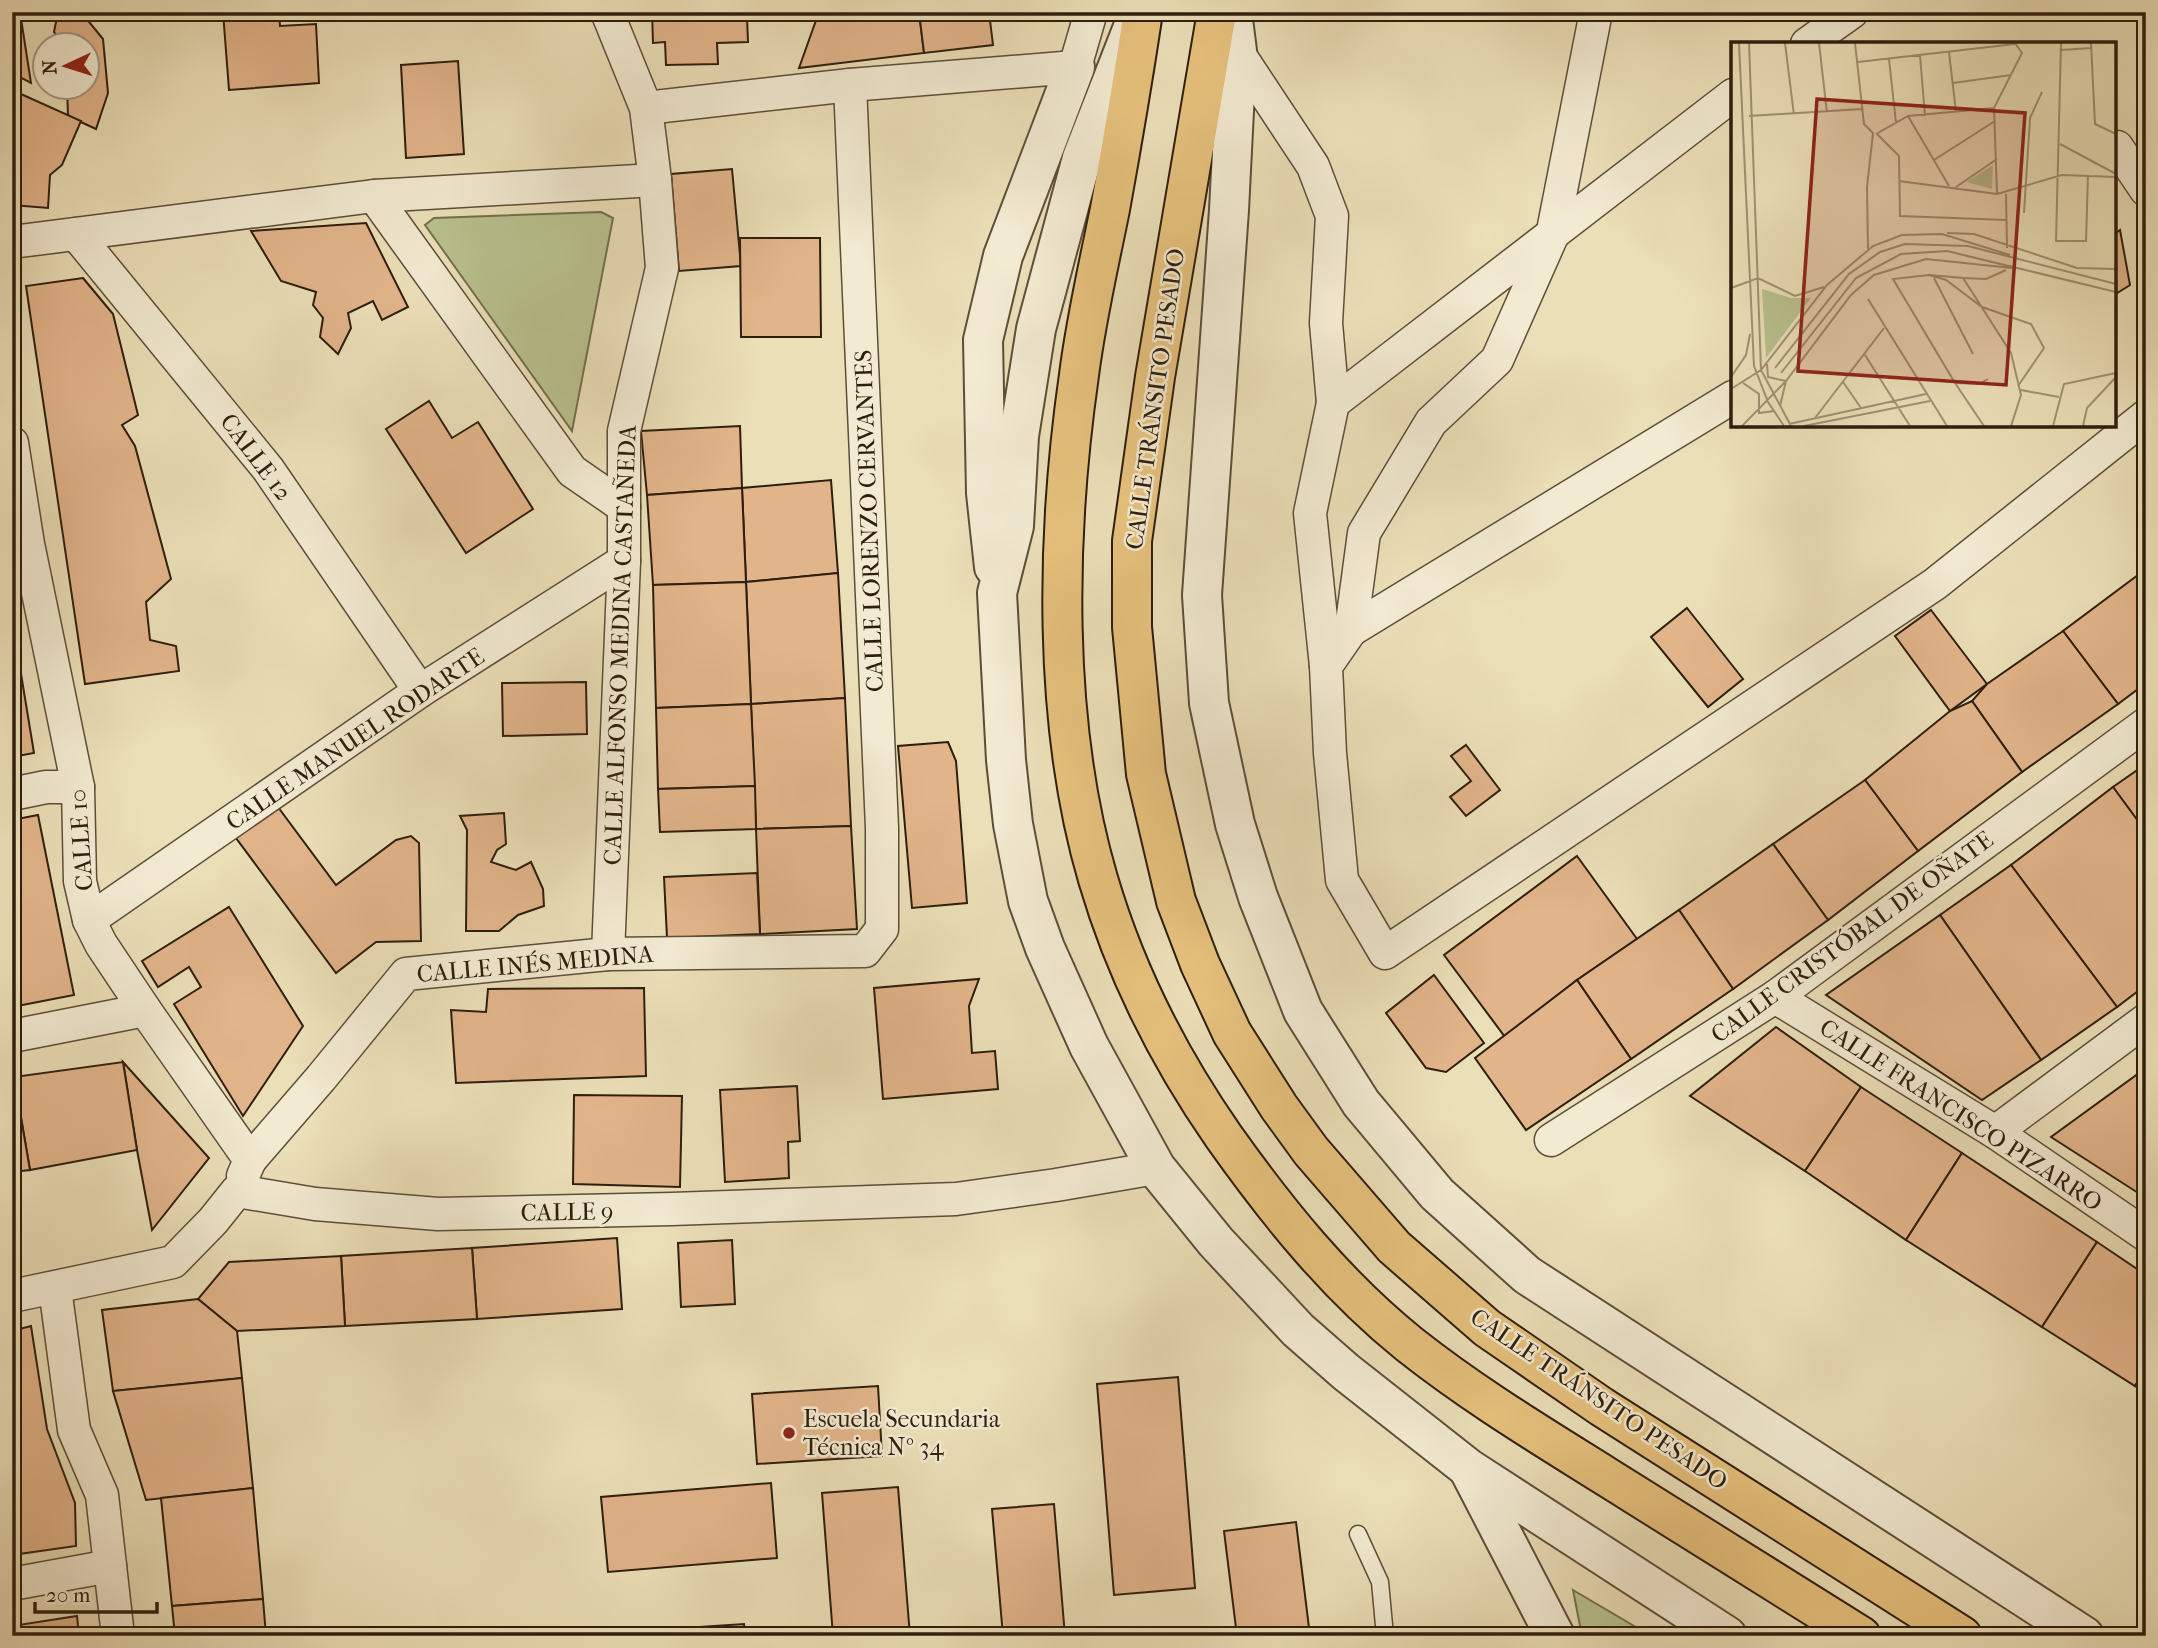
<svg xmlns="http://www.w3.org/2000/svg" width="2158" height="1648" font-family="'IM FELL French Canon',serif">
  <style>
    .green { fill: #b8c18e; stroke: #73704e; stroke-width: 2 }
    .building { fill: #e2b48a; stroke: #2e1e0e; stroke-width: 2 }
    .lines { fill: none; stroke-linecap: round; stroke-linejoin: round }
    .service-casing { stroke: #5d4e38; stroke-width: 19 }
    .minor-casing { stroke: #5d4e38; stroke-width: 35 }
    .tertiary-casing { stroke: #5d4e38; stroke-width: 42 }
    .primary-casing { stroke: #2e1e0e; stroke-width: 42 }
    .service { stroke: #f2ead1; stroke-width: 16 }
    .minor { stroke: #f2ead1; stroke-width: 32 }
    .tertiary { stroke: #f2ead1; stroke-width: 38 }
    .primary { stroke: #e6c07c; stroke-width: 38 }
    .poi-dot { fill: #8f2418; stroke: #f2ead1; stroke-width: 2.5 }
    .labels { text-anchor: middle; stroke-width: 5; stroke-linejoin: round; paint-order: stroke }
    .street-label { font-size: 24px; fill: #2e1e0e; stroke: #f2ead1 }
    .poi-label { font-size: 24px; fill: #2e1e0e; stroke: #f2ead1; text-anchor: start }
    .inset-road { fill: none; stroke: #9f9274; stroke-width: 2 }
    .view { fill: #8f2418; fill-opacity: 0.15; stroke: #8f2418; stroke-width: 3.5 }
    .inset-edge { fill: none; stroke: #2e1e0e; stroke-width: 3.5 }
  </style>
  <rect width="100%" height="100%" fill="#ebdfb8"/>
  <filter id="stains"><feTurbulence type="fractalNoise" baseFrequency=".00286" numOctaves="4"/><feColorMatrix values="0 0 0 0 .2 0 0 0 0 .09 0 0 0 0 .02 0 0 0 .5 -.17"/></filter>
  <radialGradient id="worn" r=".72"><stop offset=".6" stop-color="#630" stop-opacity="0"/><stop offset="1" stop-color="#630" stop-opacity=".3"/></radialGradient>
  <!-- green -->
  <g class="green">
    <polygon points="601,212 613,218 572,431 425,225 434,218"/>
    <polygon points="1573,1590 1651,1636 1582,1636"/>
  </g>
  <!-- building -->
  <g class="building">
    <polygon points="12,12 20,12 31,83 12,73"/>
    <polygon points="58,12 81,12 103,39 108,93 96,129 68,116 67,88 88,88 88,46 65,46 54,32"/>
    <polygon points="223,12 279,12 280,26 316,24 319,83 229,90"/>
    <polygon points="652,12 693,12 693,19 747,17 748,42 717,43 718,64 666,65 665,42 653,43"/>
    <polygon points="819,12 919,12 924,53 799,68"/>
    <polygon points="919,12 989,12 993,45 924,53"/>
    <polygon points="458,61 464,154 406,158 401,65"/>
    <polygon points="12,90 81,121 62,165 50,175 48,208 12,205"/>
    <polygon points="732,169 741,266 679,271 671,174"/>
    <polygon points="366,223 408,307 382,320 373,301 348,313 351,328 338,354 320,337 323,318 313,305 316,292 281,281 251,231"/>
    <polygon points="2120,230 2130,285 2114,295 2114,234"/>
    <polygon points="740,238 820,238 821,337 741,337"/>
    <polygon points="83,278 113,314 138,415 122,425 135,446 171,579 146,602 150,640 176,646 179,671 85,684 26,286"/>
    <polygon points="429,401 452,438 478,422 533,509 466,553 386,429"/>
    <polygon points="740,426 742,488 647,495 641,431"/>
    <polygon points="831,480 838,573 746,582 742,488"/>
    <polygon points="742,488 746,582 653,585 647,495"/>
    <polygon points="2146,569 2146,683 2118,704 2063,631"/>
    <polygon points="838,573 845,698 751,704 746,582"/>
    <polygon points="746,582 751,704 656,708 653,585"/>
    <polygon points="1687,608 1743,679 1708,707 1651,637"/>
    <polygon points="1931,610 1987,684 1950,711 1895,636"/>
    <polygon points="12,619 34,753 12,757"/>
    <polygon points="2063,631 2118,704 2022,772 1972,701 1987,684"/>
    <polygon points="586,682 587,734 503,736 502,683"/>
    <polygon points="845,698 851,826 756,829 751,704"/>
    <polygon points="1972,701 2022,772 1918,851 1865,780 1950,711"/>
    <polygon points="751,704 755,786 658,789 656,708"/>
    <polygon points="948,742 956,761 967,903 912,908 898,746"/>
    <polygon points="1466,745 1500,790 1466,816 1450,797 1471,781 1451,756"/>
    <polygon points="2146,764 2146,832 2113,787"/>
    <polygon points="1865,780 1918,851 1828,920 1773,844"/>
    <polygon points="755,786 756,829 660,832 658,789"/>
    <polygon points="2113,787 2146,832 2146,985 2117,1007 2011,865"/>
    <polygon points="275,803 336,885 396,840 411,836 419,843 421,941 376,942 336,973 233,834"/>
    <polygon points="504,813 506,844 497,850 491,862 516,870 531,862 543,889 544,906 518,915 499,931 466,931 467,830 460,816"/>
    <polygon points="38,815 74,995 12,1007 12,820"/>
    <polygon points="851,826 857,929 760,934 756,829"/>
    <polygon points="1773,844 1828,920 1733,989 1679,910"/>
    <polygon points="1577,856 1637,939 1577,980 1505,1037 1444,955"/>
    <polygon points="2011,865 2117,1007 2041,1060 1940,915"/>
    <polygon points="757,873 760,934 667,938 664,877"/>
    <polygon points="229,907 303,1026 243,1116 174,1004 201,987 189,967 158,987 142,961"/>
    <polygon points="1679,910 1733,989 1631,1059 1577,980"/>
    <polygon points="1940,915 2041,1060 1982,1100 1826,995"/>
    <polygon points="1434,975 1484,1043 1446,1072 1426,1068 1386,1013"/>
    <polygon points="979,979 969,1006 972,1053 995,1051 998,1089 883,1099 874,988"/>
    <polygon points="1577,980 1631,1059 1526,1130 1475,1058"/>
    <polygon points="644,988 646,1076 456,1083 451,1010 486,1012 488,989"/>
    <polygon points="1776,1027 1861,1087 1805,1171 1690,1096"/>
    <polygon points="123,1062 209,1158 152,1230 137,1150"/>
    <polygon points="123,1062 137,1150 30,1170 14,1077"/>
    <polygon points="2146,1068 2146,1198 2051,1137"/>
    <polygon points="12,1077 14,1077 30,1170 12,1172"/>
    <polygon points="797,1086 800,1141 788,1142 789,1178 725,1182 720,1090"/>
    <polygon points="1861,1087 1962,1153 1906,1240 1805,1171"/>
    <polygon points="574,1095 682,1096 680,1187 573,1184"/>
    <polygon points="1962,1153 2097,1242 2042,1327 1906,1240"/>
    <polygon points="617,1238 622,1309 477,1319 472,1248"/>
    <polygon points="732,1240 735,1304 681,1307 678,1243"/>
    <polygon points="2097,1242 2146,1275 2146,1369 2135,1386 2042,1327"/>
    <polygon points="472,1248 477,1319 345,1326 341,1256"/>
    <polygon points="341,1256 345,1326 237,1331 198,1299 229,1262"/>
    <polygon points="198,1299 237,1331 242,1378 113,1391 102,1310"/>
    <polygon points="31,1326 47,1429 75,1503 76,1546 12,1555 12,1331"/>
    <polygon points="2146,1369 2146,1393 2135,1386"/>
    <polygon points="1178,1377 1195,1588 1114,1595 1097,1384"/>
    <polygon points="242,1378 253,1488 146,1500 113,1391"/>
    <polygon points="878,1386 882,1456 757,1464 752,1394"/>
    <polygon points="771,1483 777,1558 608,1572 601,1497"/>
    <polygon points="898,1487 910,1636 833,1636 822,1493"/>
    <polygon points="253,1488 263,1599 172,1606 161,1498"/>
    <polygon points="1054,1504 1065,1636 1003,1636 992,1509"/>
    <polygon points="1296,1522 1310,1636 1237,1636 1224,1531"/>
    <polygon points="263,1599 266,1636 175,1636 172,1606"/>
    <polygon points="77,1616 79,1636 12,1636 12,1626"/>
    <polygon points="744,1624 745,1636 577,1636 577,1635"/>
  </g>
  <g class="lines">
    <!-- service casing -->
    <g class="service-casing">
      <polyline id="service" points="1358,1534 1380,1582 1385,1636"/>
    </g>
    <!-- minor casing -->
    <g class="minor-casing">
      <g id="minor">
        <polyline points="607,12 646,108 655,180 662,268 624,431 624,561 608,954"/>
        <polyline points="1596,12 1552,236 1497,360 1431,422 1364,533 1351,630 1326,666 1330,753 1342,880 1385,953 1935,584 2146,416"/>
        <polyline points="1807,44 1852,12"/>
        <polyline points="1237,51 1313,166 1332,216 1326,323 1333,403"/>
        <polyline points="646,108 850,85 1075,67 1091,12"/>
        <polyline points="2117,147 2146,190"/>
        <polyline points="374,196 572,471 624,507"/>
        <polyline points="76,234 268,469 420,691"/>
        <polyline points="12,242 374,196 655,180"/>
        <polyline points="12,443 28,544 78,787 80,881 89,920 101,944 145,1010 250,1160 243,1176"/>
        <polyline points="1351,630 1733,397"/>
        <polyline points="1326,666 1310,513 1333,403 1733,95"/>
        <polyline points="12,794 46,787 78,787"/>
        <polyline points="89,920 420,691 624,561"/>
        <polyline points="1775,997 1995,1132 2146,1235"/>
        <polyline points="12,1036 145,1010"/>
        <polyline points="1995,1132 2146,1020"/>
        <polyline points="1551,1140 1775,997 2146,724"/>
        <polyline points="250,1160 321,1078 406,974 608,954 865,951 882,929 882,828 850,85"/>
        <polyline points="55,1288 74,1430 102,1495 118,1636"/>
        <polyline points="12,1296 173,1262 213,1221 237,1191 315,1204 438,1214 672,1209 956,1199 1056,1185 1156,1168"/>
        <polyline points="12,1584 110,1566"/>
      </g>
    </g>
    <!-- tertiary casing -->
    <g class="tertiary-casing">
      <g id="tertiary">
        <polyline points="1232,12 1237,51 1229,210 1202,595 1209,703 1235,824 1258,897 1303,1011 1361,1103 1437,1194 1527,1275 2084,1636"/>
        <polyline points="1132,30 1082,158 1036,329 1019,436 1014,526 997,593 1006,760 1013,824 1028,901 1045,948 1089,1046 1156,1168 1216,1242 1298,1330 1346,1372 1468,1468 1727,1636"/>
        <polyline points="994,567 986,493 983,340 1003,256 1075,67"/>
        <polyline points="1469,1470 1555,1636"/>
      </g>
    </g>
    <!-- primary casing -->
    <g class="primary-casing">
      <g id="primary">
        <path d="M1143,12c-10,66 -21,131 -33,197 -11,55 -24,110 -31,166 -23,160 -27,348 19,504 27,92 71,179 126,258 54,76 112,148 185,207 63,50 131,91 198,133 85,53 169,106 254,159"/>
        <polyline points="1217,12 1155,377 1132,541 1132,627 1146,774 1176,901 1200,964 1232,1033 1279,1107 1311,1151 1394,1247 1487,1328 1602,1407 1962,1636"/>
      </g>
    </g>
    <!-- service -->
    <use href="#service" class="service"/>
    <!-- minor -->
    <use href="#minor" class="minor"/>
    <!-- tertiary -->
    <use href="#tertiary" class="tertiary"/>
    <!-- primary -->
    <use href="#primary" class="primary"/>
  </g>
  <!-- markers -->
  <circle class="poi-dot" cx="789" cy="1433" r="7"/>
  <g class="labels">
    <!-- street labels -->
    <g class="street-label">
      <text transform="translate(1155 399) rotate(-82)" y="8">CALLE TRÁNSITO PESADO</text>
      <text transform="translate(256 457) rotate(53)" y="8">CALLE 12</text>
      <text transform="translate(869 521) rotate(-92)" y="8">CALLE LORENZO CERVANTES</text>
      <text transform="translate(620 645) rotate(-88)" y="8">CALLE ALFONSO MEDINA CASTAÑEDA</text>
      <text transform="translate(355 739) rotate(-34)" y="8">CALLE MANUEL RODARTE</text>
      <text transform="translate(81 840) rotate(-94)" y="8">CALLE 10</text>
      <text transform="translate(1852 937) rotate(-36)" y="8">CALLE CRISTÓBAL DE OÑATE</text>
      <text transform="translate(535 964) rotate(-5)" y="8">CALLE INÉS MEDINA</text>
      <text transform="translate(1961 1115) rotate(33)" y="8">CALLE FRANCISCO PIZARRO</text>
      <text transform="translate(567 1212) rotate(-1)" y="8">CALLE 9</text>
      <text transform="translate(1599 1399) rotate(34)" y="8">CALLE TRÁNSITO PESADO</text>
    </g>
    <!-- poi labels -->
    <g class="poi-label">
      <text x="803" y="1427">Escuela Secundaria<tspan x="803" dy="28">Técnica Nº 34</tspan></text>
    </g>
  </g>
  <!-- overview -->
  <g transform="translate(1731 42)">
    <rect width="385" height="385" fill="#ebdfb8"/>
    <path d="M262,123l-1,24 -26,-7zM31,247l29,9h20l-45,60z" fill="#b8c18e"/>
    <path class="inset-road" d="M8,1l15,323 14,36 16,24M18,1l12,327 30,56M54,1l9,72M88,1l8,70M124,1l9,81 9,9 -6,54 1,62M330,1l-5,198h30l2,-66M360,1l4,81 21,10M330,8l30,-2M218,10l7,60M189,13l5,61M158,17l7,64M127,20l157,-18M222,41l58,-8M18,74l113,-7M177,74l41,70M145,92l32,-18 86,-8M146,92l22,22 1,60 107,4M329,102l56,30M203,118l61,-39M168,139l98,13 65,-19 54,2M225,145l41,-28M266,152l-3,-86 28,-55 -7,-10M275,152l1,54M293,171l6,-95 12,-26M216,191l27,1 103,34 39,1M198,233l34,3 48,75 10,42 -10,31M203,236l39,76M232,236l23,1 20,-9M0,246l27,-10 37,18 29,-9M137,257l79,127M134,313l45,71M36,322l1,13 18,4 -6,25M44,326l74,-94 31,-22 25,-8 63,2 148,38M50,331l75,-95 45,-24 46,-3 169,41M0,335l15,-22 4,-21M257,337l-9,5 -24,-1 -62,-104 36,-4 17,5 36,27 49,17 13,24 -26,38M112,340l18,26M12,341l16,11v19l15,-2M224,341l29,43M0,347l30,-19 66,-85 46,-39 29,-11 40,-1 68,21M290,348l38,7M84,376l69,-90M58,382l137,-30M11,384l44,-45 65,-86 23,-20 52,-16 86,9M73,384l126,-25M322,384l11,-42 52,-11M352,384l4,-18 29,-31"/>
    <path class="view" d="M86,57l208,14 -19,272 -208,-14z"/>
    <rect width="385" height="385" class="inset-edge"/>
  </g>
  <!-- margin -->
  <rect width="2158" height="1648" fill="none" stroke="#ebdfb8" stroke-width="42"/>
  <rect x="14" y="14" width="2130" height="1620" fill="none" stroke="#2e1e0e" stroke-width="3.5"/>
  <rect x="21" y="21" width="2116" height="1606" fill="none" stroke="#2e1e0e" stroke-width="2"/>
  <!-- north arrow -->
  <g transform="translate(66 66) rotate(266)"><circle r="33" fill="#f2ead1" stroke="#a49883" stroke-width="2"/>
  <path d="M0-5L12 26L0 18L-12 26Z" fill="#8f2418"/>
  <text y="-10" font-size="19" font-weight="bold" text-anchor="middle" fill="#2e1e0e">N</text>
  </g>
  <!-- scale -->
  <path d="M35 1602v10h122v-10" fill="none" stroke="#2e1e0e" stroke-width="3.5"/>
  <text x="46" y="1602" font-size="21" fill="#2e1e0e" stroke="#f2ead1" stroke-width="5" paint-order="stroke">20 m</text>
  <rect width="100%" height="100%" filter="url(#stains)"/>
  <rect width="100%" height="100%" fill="url(#worn)"/>
</svg>
